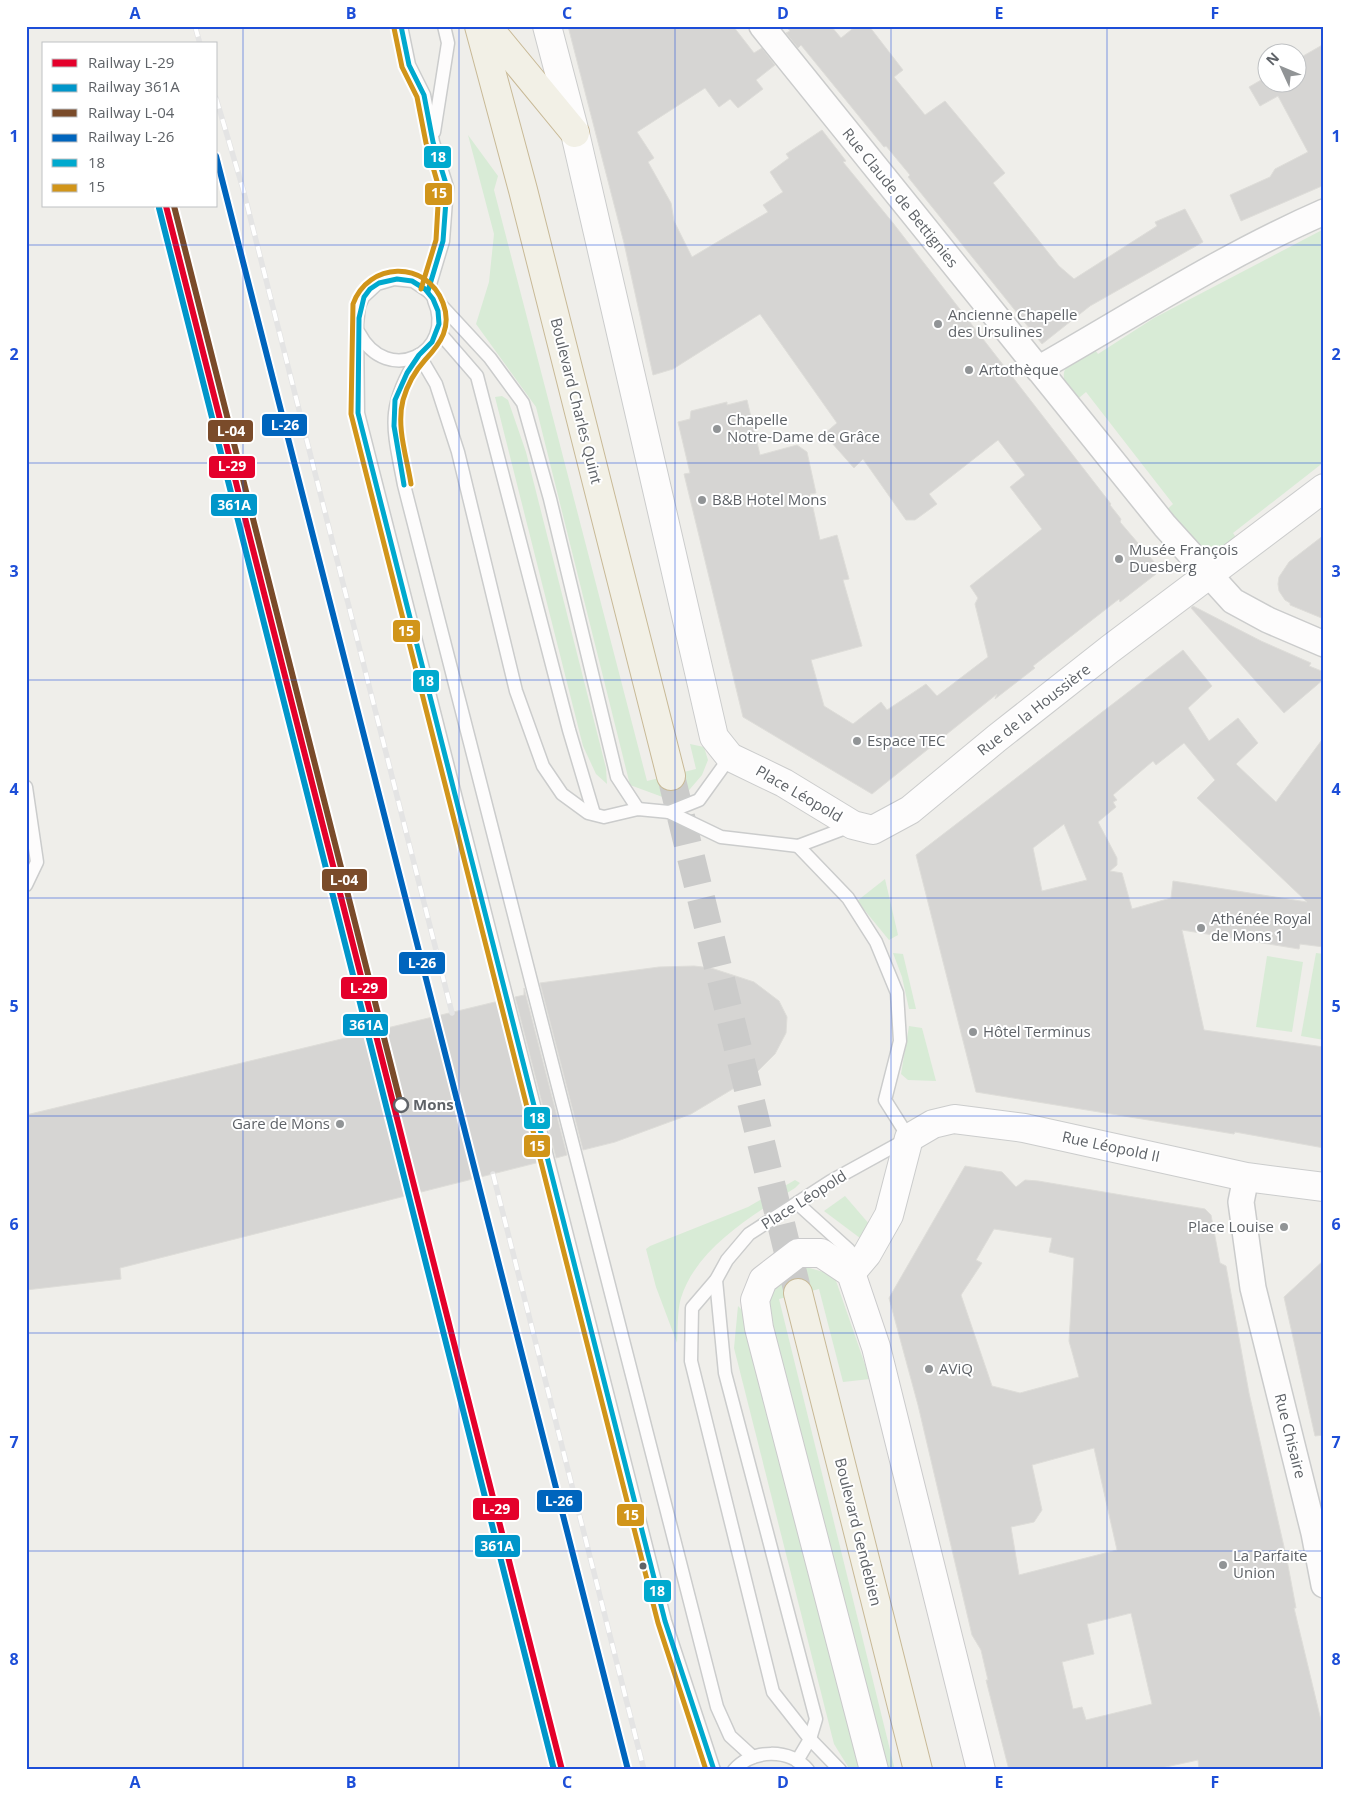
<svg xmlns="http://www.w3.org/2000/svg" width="1350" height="1796" font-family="'Open Sans',sans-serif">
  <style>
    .green { fill: #d8ebd6 }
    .building { fill: #d6d5d3; stroke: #deddd9; fill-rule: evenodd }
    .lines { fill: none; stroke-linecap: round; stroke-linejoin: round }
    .trunk-tunnel { stroke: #cbcbca; stroke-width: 28; stroke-dasharray: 28 14; stroke-linecap: butt }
    .service-casing { stroke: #cbcccc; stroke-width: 15 }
    .minor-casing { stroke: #cbcccc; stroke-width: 28 }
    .tertiary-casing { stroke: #cbcccc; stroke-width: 30 }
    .secondary-casing { stroke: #cacacb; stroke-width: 30 }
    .trunk-casing { stroke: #c8b996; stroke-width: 30 }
    .service { stroke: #fdfcfc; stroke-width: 12 }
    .minor { stroke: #fdfcfc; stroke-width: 25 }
    .tertiary { stroke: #fdfcfc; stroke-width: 28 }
    .secondary { stroke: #fdfcfc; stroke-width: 28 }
    .trunk { stroke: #f2f0e6; stroke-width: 28 }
    .rail-casing { stroke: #e4e4e4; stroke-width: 5.5 }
    .rail { stroke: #fff; stroke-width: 4; stroke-dasharray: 11; stroke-linecap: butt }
    .bus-1-casing { stroke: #fff; stroke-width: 9 }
    .bus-2-casing { stroke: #fff; stroke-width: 9 }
    .bus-1 { stroke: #00a9ce; stroke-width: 5 }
    .bus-2 { stroke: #d1951a; stroke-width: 5 }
    .rail-1-casing { stroke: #fff; stroke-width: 10 }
    .rail-2-casing { stroke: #fff; stroke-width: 10 }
    .rail-3-casing { stroke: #fff; stroke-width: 10 }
    .rail-4-casing { stroke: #fff; stroke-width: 10 }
    .rail-1 { stroke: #e4002b; stroke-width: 6 }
    .rail-2 { stroke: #0096ca; stroke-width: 6 }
    .rail-3 { stroke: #7a4b2a; stroke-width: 6 }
    .rail-4 { stroke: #0065bd; stroke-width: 6 }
    .grid { fill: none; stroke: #1d4ed8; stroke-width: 1; stroke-opacity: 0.55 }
    .poi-dot { fill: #919496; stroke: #fff; stroke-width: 2 }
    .stop-dot { fill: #fff; stroke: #5f6368; stroke-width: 2.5 }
    .bus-dot { fill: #5f6368; stroke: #fff; stroke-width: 2 }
    .labels { text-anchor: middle; stroke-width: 4; stroke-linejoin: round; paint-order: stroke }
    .street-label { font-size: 15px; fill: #5f6368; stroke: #fff }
    .poi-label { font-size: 15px; fill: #5f6368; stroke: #fff; text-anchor: start }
    .stop-label { font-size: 15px; font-weight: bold; fill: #5f6368; stroke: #fff; text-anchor: start }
    .line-badge { stroke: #fff; stroke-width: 2 }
    .badge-label { font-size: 14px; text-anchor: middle; font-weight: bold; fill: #fff }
    .neatline { fill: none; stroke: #1d4ed8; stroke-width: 2 }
    .grid-label { font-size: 16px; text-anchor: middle; font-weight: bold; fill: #1d4ed8 }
  </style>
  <rect width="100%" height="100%" fill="#efeeea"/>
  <!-- green -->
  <g class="green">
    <polygon points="468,135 498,176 494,190 647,781 696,769 690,744 704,747 708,760 702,775 684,796 668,799 630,785 536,407 476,324 489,282 494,234"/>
    <path d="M1324,229v233l-91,71 4,6c-14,10 -22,17 -40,15l-35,-40 11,-10 -87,-112 -12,10c-20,-35 -9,-35 19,-55l5,7 56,-36z"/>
    <polygon points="502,396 508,400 526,452 606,768 607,784 596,774 583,746 495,397"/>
    <polygon points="885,879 898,935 889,940 857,901"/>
    <polygon points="893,953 903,954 916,1009 909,1009 902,977"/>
    <polygon points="1316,953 1324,954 1324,1040 1301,1036"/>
    <polygon points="1267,956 1303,962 1292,1032 1256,1027"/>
    <polygon points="909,1026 922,1028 936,1081 908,1080 901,1074"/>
    <path d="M795,1180l5,3 -5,5c-42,27 -98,59 -114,110 -4,13 -3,31 -4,45l-21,-56 -10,-38 4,-3 98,-39z"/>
    <polygon points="845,1196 870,1225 860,1238 824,1211"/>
    <polygon points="806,1267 834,1275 870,1379 843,1382 819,1289 779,1299 895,1770 880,1770 763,1300 784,1277"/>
    <polygon points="738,1306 745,1313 868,1770 850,1770 834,1744 734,1348"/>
  </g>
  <!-- building -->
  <g class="building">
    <polygon points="568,26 733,26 754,53 762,48 775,65 756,80 763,89 738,108 730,99 719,107 705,88 637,132 654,158 648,162 671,203 674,221 692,257 768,212 763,205 783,192 770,172 789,158 786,154 822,130 846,161 843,162 893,223 1111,504 1110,505 1121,519 1120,522 1155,563 1156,574 1120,602 1119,599 1033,666 1035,668 995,699 997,694 872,794 743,717 684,474 690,473 678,422 690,419 691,411 727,402 727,405 747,400 760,455 797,445 807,452 816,493 810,494 820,540 837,535 849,579 843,580 862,646 811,660 824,706 853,724 881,702 887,710 926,684 937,696 988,657 975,604 978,598 970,586 1042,529 1010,487 1025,475 998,440 929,494 937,504 915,520 906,520 863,459 854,468 824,434 837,423 760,314 673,369 653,375 624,243"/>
    <polygon points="786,26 831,26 841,38 856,26 869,26 903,70 894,77 925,115 945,101 1005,173 993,183 1059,266 1074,279 1157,226 1155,222 1185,209 1203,242 1090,306 1042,344 908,177 910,175 886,146 884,147 801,45 798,48 786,33 790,31"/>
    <polygon points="1324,44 1322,186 1241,221 1230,195 1270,177 1275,169 1308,152 1278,96 1260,106 1249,87 1268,76 1268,82 1298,82 1298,59"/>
    <polygon points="1324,535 1324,619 1290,605 1290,603 1285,600 1279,591 1278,584 1279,577 1289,562"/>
    <polygon points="1193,606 1261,641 1311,663 1309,666 1324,672 1324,679 1284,713 1191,608"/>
    <path d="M1183,650l29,36 -24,22 21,33 29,-23 20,25 -22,21 40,38 48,-65v210l-24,-3 -1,5 -117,-19 22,100 120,17v101l-89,-16 -1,2 -18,-3 -240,-39 -60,-237zM1184,743l31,37 -18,18 110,104 -134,-21 -2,17 -39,11 -10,-36 -12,-2 7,-6v-7l-19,-36 18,-15 -3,-5 4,-2 -4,-5 40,-34 3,4zM1064,824l23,56 -45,11 -9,-43z"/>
    <polygon points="694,966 711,968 754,982 779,1001 787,1017 786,1033 775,1054 751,1078 691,1114 615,1142 583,1150 540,983 659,967"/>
    <polygon points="524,988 567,1155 556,1158 515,997 524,995"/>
    <polygon points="499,1001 540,1162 120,1268 121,1279 26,1290 26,1115"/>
    <path d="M965,1166l37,6 14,15 9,-7 13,1 167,28 6,6 9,48 6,3 23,127 38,167 9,48h-2l30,125v37h-125l-1,-10 -46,10h-143l-23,-90h2l-7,-30 -9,-15 -54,-230 -29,-107zM994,1229l58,9 -3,14 25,6 -5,83 10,36 -59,16 -28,-7 -31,-91 21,-32 -6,-3zM1094,1448l23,102 -98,25 -8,-48 23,-5 8,-12 -10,-45zM1131,1613l21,91 -66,16 -4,-13 -9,2 -11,-47 32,-8 -7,-30z"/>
    <polygon points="1324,1260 1324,1435 1315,1436 1284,1297"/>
  </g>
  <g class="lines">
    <!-- trunk-tunnel -->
    <polyline class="trunk-tunnel" points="671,776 798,1293"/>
    <!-- service casing -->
    <g class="service-casing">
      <g id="service">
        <polyline points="401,26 409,65 424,95 433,142 447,187 443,241 428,291"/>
        <polyline points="434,132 448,43 444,26"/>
        <polyline points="438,331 477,376 569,730 594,814"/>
        <path d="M359,333c28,54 98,20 75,-33"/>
        <path d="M419,355c-34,54 -26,71 -15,130l313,1222 13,29 23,21"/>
        <polyline points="419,355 436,384 458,452 516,691 543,766 562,794 588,813 604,817 638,809 669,812 699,800 730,757"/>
        <polyline points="26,787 37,862 26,885"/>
        <polyline points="638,809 617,777 550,499 523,403 490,358 428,291 413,281 394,279 377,284 363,297 359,306 357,324 358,413 665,1621 714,1770"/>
        <polyline points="669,812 721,837 798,846 851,826"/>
        <polyline points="798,846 848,898 876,942 897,993 900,1041 885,1100 909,1138 831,1181 749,1234 727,1260 716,1280 692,1308 691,1361 773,1692 810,1739 840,1770"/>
        <polyline points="797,1203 849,1250 851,1270"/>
        <polyline points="716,1280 725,1373 816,1719 810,1739 797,1761"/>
        <path d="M734,1770c19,-21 55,-22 74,0"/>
      </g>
    </g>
    <!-- minor casing -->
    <g class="minor-casing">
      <g id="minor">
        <polyline points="762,26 1165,526 1233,601 1268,620 1324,644"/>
        <path d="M1038,369c95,-54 185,-113 286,-157"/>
        <polyline points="1246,1177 1241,1202 1253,1288 1314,1533 1324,1585"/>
      </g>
    </g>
    <!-- tertiary casing -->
    <g class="tertiary-casing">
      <g id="tertiary">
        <polyline points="547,26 575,133 714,737 730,757 784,783 853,825 873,830 910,810 997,738 1110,649 1324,488"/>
        <polyline points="851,1273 867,1254 889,1215 909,1138 933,1124 954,1119 1024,1128 1246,1177 1324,1187"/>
      </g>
    </g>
    <!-- secondary casing -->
    <g class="secondary-casing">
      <polyline id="secondary" points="874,1770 759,1328 755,1300 763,1280 798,1253 821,1253 851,1273 876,1347 981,1770"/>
    </g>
    <!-- trunk casing -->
    <g class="trunk-casing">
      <g id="trunk">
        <polyline points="479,26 523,190 671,776"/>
        <polyline points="487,26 575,133"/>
        <polyline points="798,1293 918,1770"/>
      </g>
    </g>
    <!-- service -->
    <use href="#service" class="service"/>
    <!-- minor -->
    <use href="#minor" class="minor"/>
    <!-- tertiary -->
    <use href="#tertiary" class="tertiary"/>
    <!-- secondary -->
    <use href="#secondary" class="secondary"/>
    <!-- trunk -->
    <use href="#trunk" class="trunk"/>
    <!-- rail casing -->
    <g class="rail-casing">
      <g id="rail">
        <polyline points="195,26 200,44"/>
        <polyline points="216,98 243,189 452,1013"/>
        <polyline points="493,1174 644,1770"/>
      </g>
    </g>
    <!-- rail -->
    <use href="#rail" class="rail"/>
    <!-- bus-1 casing -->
    <g class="bus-1-casing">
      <g id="bus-1">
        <polyline points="401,26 409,65 424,95 433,142 447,187 443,241 428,291"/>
        <polyline points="404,485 394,426 395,400 407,373 419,355 432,342 439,324 438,311 433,299 425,289 412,281 397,279 379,283 370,289 364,297 359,318 358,413 665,1621 714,1770"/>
      </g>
    </g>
    <!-- bus-2 casing -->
    <g class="bus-2-casing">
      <g id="bus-2">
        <polyline points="394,28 402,67 417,97 426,143 439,188 436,240 421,289"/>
        <path d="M411,484c-4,-26 -15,-57 -8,-84 4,-14 12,-29 22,-40 16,-17 27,-33 18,-57 -17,-44 -75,-41 -90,1l-2,110 307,1209 48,147"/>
      </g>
    </g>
    <!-- bus-1 -->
    <use href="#bus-1" class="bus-1"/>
    <!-- bus-2 -->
    <use href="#bus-2" class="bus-2"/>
    <!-- rail-1 casing -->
    <g class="rail-1-casing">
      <polyline id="rail-1" points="166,206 562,1770"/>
    </g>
    <!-- rail-2 casing -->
    <g class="rail-2-casing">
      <polyline id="rail-2" points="159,208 554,1770"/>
    </g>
    <!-- rail-3 casing -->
    <g class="rail-3-casing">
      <polyline id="rail-3" points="174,206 401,1105"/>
    </g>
    <!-- rail-4 casing -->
    <g class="rail-4-casing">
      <polyline id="rail-4" points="216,156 628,1770"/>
    </g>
    <!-- rail-1 -->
    <use href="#rail-1" class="rail-1"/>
    <!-- rail-2 -->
    <use href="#rail-2" class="rail-2"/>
    <!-- rail-3 -->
    <use href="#rail-3" class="rail-3"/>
    <!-- rail-4 -->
    <use href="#rail-4" class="rail-4"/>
  </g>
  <!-- grid -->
  <path class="grid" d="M243,26v1744M459,26v1744M675,26v1744M891,26v1744M1107,26v1744M26,245h1298M26,463h1298M26,680h1298M26,898h1298M26,1116h1298M26,1333h1298M26,1551h1298"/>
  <!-- markers -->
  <g class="poi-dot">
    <circle cx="938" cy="324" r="5"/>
    <circle cx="969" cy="370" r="5"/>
    <circle cx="717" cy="429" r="5"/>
    <circle cx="702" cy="500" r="5"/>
    <circle cx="1119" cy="559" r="5"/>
    <circle cx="857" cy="741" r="5"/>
    <circle cx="1201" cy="928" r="5"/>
    <circle cx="973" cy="1032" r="5"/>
    <circle cx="340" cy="1124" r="5"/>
    <circle cx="1284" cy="1227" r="5"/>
    <circle cx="929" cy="1369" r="5"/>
    <circle cx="1223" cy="1565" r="5"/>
  </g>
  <circle class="stop-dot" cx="401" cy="1105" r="7"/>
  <circle class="bus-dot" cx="643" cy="1566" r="4.5"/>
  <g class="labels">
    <!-- street labels -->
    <g class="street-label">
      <text transform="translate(900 198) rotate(51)" y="5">Rue Claude de Bettignies</text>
      <text transform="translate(576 401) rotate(76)" y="5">Boulevard Charles Quint</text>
      <text transform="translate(1034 710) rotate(-38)" y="5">Rue de la Houssière</text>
      <text transform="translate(799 794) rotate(30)" y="5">Place Léopold</text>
      <text transform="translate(1111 1147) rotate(12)" y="5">Rue Léopold II</text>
      <text transform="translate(804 1200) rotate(-32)" y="5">Place Léopold</text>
      <text transform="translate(1290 1436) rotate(76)" y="5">Rue Chisaire</text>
      <text transform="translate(858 1532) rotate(76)" y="5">Boulevard Gendebien</text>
    </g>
    <!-- poi labels -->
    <g class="poi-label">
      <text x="948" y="320">Ancienne Chapelle<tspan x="948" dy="17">des Ursulines</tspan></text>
      <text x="979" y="375">Artothèque</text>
      <text x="727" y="425">Chapelle<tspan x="727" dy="17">Notre-Dame de Grâce</tspan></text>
      <text x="712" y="505">B&amp;B Hotel Mons</text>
      <text x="1129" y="555">Musée François<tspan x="1129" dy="17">Duesberg</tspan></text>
      <text x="867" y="746">Espace TEC</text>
      <text x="1211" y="924">Athénée Royal<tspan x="1211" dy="17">de Mons 1</tspan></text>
      <text x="983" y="1037">Hôtel Terminus</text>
      <text x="330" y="1129" text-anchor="end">Gare de Mons</text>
      <text x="1274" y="1232" text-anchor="end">Place Louise</text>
      <text x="939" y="1374">AViQ</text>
      <text x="1233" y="1561">La Parfaite<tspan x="1233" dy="17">Union</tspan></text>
    </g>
    <!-- stop labels -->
    <g class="stop-label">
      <text x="413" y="1110">Mons</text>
    </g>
  </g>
  <g class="line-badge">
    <rect x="423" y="145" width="29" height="24" rx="5" fill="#00a9ce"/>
    <rect x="424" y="182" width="29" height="24" rx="5" fill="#d1951a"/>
    <rect x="261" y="413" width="47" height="24" rx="5" fill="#0065bd"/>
    <rect x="207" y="419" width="47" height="24" rx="5" fill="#7a4b2a"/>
    <rect x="208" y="455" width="48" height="24" rx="5" fill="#e4002b"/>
    <rect x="210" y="493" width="48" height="24" rx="5" fill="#0096ca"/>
    <rect x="392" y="619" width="29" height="24" rx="5" fill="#d1951a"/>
    <rect x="412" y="669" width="28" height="24" rx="5" fill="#00a9ce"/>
    <rect x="321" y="868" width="47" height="24" rx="5" fill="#7a4b2a"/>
    <rect x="398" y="951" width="48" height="24" rx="5" fill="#0065bd"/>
    <rect x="340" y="976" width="48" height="24" rx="5" fill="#e4002b"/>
    <rect x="342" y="1013" width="47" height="24" rx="5" fill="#0096ca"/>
    <rect x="523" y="1106" width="28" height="24" rx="5" fill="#00a9ce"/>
    <rect x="523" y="1134" width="28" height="24" rx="5" fill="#d1951a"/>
    <rect x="536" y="1489" width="47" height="24" rx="5" fill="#0065bd"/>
    <rect x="472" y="1497" width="48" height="24" rx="5" fill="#e4002b"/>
    <rect x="616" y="1503" width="29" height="24" rx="5" fill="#d1951a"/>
    <rect x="474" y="1534" width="47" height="24" rx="5" fill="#0096ca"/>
    <rect x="643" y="1579" width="29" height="24" rx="5" fill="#00a9ce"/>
  </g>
  <g class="badge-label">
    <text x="438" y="162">18</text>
    <text x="439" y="198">15</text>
    <text x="285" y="430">L-26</text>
    <text x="231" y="436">L-04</text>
    <text x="232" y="471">L-29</text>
    <text x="234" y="510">361A</text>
    <text x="406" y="636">15</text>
    <text x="426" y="686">18</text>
    <text x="344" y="885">L-04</text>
    <text x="422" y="968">L-26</text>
    <text x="364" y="993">L-29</text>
    <text x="366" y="1030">361A</text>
    <text x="537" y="1123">18</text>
    <text x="537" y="1151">15</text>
    <text x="559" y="1506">L-26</text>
    <text x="496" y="1514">L-29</text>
    <text x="631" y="1520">15</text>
    <text x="497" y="1551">361A</text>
    <text x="657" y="1596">18</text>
  </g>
  <!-- border -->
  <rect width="1350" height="1796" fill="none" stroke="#ffffff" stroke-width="55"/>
  <!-- legend -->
  <rect x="42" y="42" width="175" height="165" fill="#ffffff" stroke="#bfc1c3"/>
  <rect x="52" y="59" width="25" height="8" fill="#e4002b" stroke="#bfc1c3"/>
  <text x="88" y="68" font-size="15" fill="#5f6368">Railway L-29</text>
  <rect x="52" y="84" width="25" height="8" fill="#0096ca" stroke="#bfc1c3"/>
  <text x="88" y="92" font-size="15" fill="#5f6368">Railway 361A</text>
  <rect x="52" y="109" width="25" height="8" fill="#7a4b2a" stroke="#bfc1c3"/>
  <text x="88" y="118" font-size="15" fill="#5f6368">Railway L-04</text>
  <rect x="52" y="134" width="25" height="8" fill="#0065bd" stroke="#bfc1c3"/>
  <text x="88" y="142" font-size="15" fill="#5f6368">Railway L-26</text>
  <rect x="52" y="159" width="25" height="8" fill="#00a9ce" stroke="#bfc1c3"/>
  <text x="88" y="168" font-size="15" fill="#5f6368">18</text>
  <rect x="52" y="184" width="25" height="8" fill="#d1951a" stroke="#bfc1c3"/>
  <text x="88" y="192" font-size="15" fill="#5f6368">15</text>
  <!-- north arrow -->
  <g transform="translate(1282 68) rotate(314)"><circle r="24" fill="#ffffff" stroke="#bfc1c3"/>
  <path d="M0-4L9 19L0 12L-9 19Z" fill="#919496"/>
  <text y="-8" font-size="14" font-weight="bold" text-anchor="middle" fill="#5f6368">N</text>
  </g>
  <rect x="28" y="28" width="1294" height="1740" class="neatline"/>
  <g class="grid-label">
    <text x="135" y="19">A</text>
    <text x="351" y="19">B</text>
    <text x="567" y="19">C</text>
    <text x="783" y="19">D</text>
    <text x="999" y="19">E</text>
    <text x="1215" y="19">F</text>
    <text x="14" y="142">1</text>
    <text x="1336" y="142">1</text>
    <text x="14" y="360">2</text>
    <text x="1336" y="360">2</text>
    <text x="14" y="577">3</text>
    <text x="1336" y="577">3</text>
    <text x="14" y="795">4</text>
    <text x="1336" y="795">4</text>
    <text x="14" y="1012">5</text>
    <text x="1336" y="1012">5</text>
    <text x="14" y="1230">6</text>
    <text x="1336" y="1230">6</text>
    <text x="14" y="1448">7</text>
    <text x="1336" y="1448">7</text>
    <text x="14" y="1665">8</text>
    <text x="1336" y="1665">8</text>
    <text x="135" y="1788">A</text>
    <text x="351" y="1788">B</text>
    <text x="567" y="1788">C</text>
    <text x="783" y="1788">D</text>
    <text x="999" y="1788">E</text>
    <text x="1215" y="1788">F</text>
  </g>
</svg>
